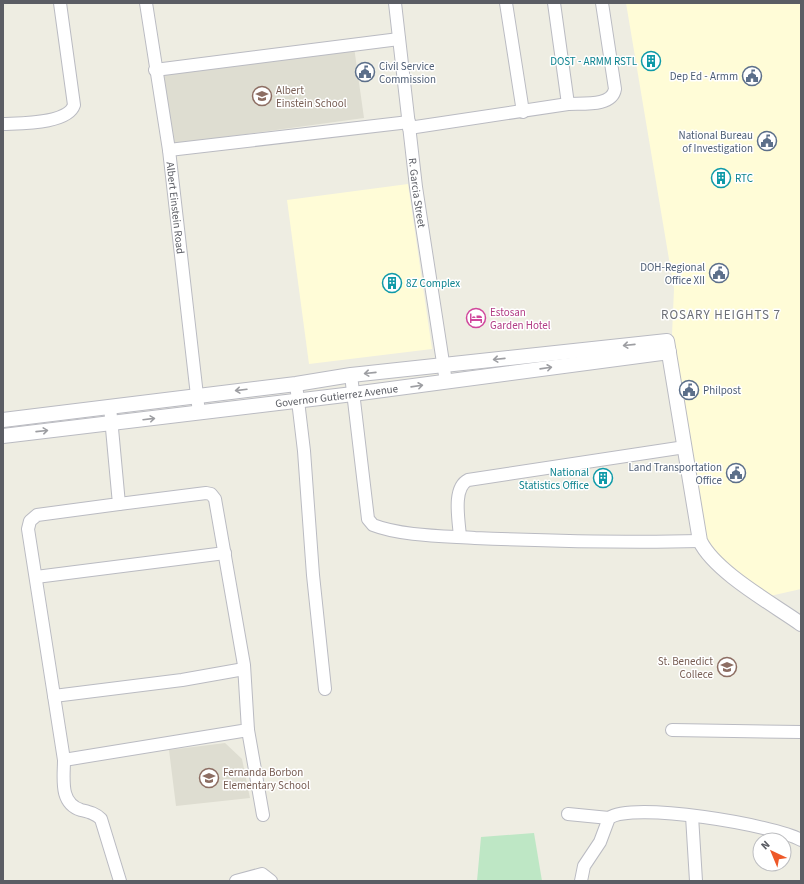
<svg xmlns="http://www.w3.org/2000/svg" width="804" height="884" font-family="'Source Sans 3',sans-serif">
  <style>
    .commercial { fill: #fffcd7 }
    .education { fill: #deddd1 }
    .green { fill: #bee7c5 }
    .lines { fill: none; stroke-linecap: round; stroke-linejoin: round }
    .minor-casing { stroke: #babbc2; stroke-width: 14 }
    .tertiary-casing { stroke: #babbc2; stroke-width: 16 }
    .minor { stroke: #fff; stroke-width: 12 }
    .tertiary { stroke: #fff; stroke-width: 14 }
    .oneway { stroke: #9d9ea2 }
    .labels { text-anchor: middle; stroke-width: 3; stroke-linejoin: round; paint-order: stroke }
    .culture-label { font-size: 11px; fill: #0d838f; stroke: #fff; text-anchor: end }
    .service-label { font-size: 11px; fill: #4e5e75; stroke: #fff; text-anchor: end }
    .education-label { font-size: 11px; fill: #785e54; stroke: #fff; text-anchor: start }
    .street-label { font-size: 11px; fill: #5b5d64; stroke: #fff }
    .hotel-label { font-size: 11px; fill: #b23c85; stroke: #fff; text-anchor: start }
    .quarter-label { font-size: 13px; letter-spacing: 1px; fill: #6c6f76; stroke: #fff }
  </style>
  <rect width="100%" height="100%" fill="#eeede2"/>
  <!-- commercial -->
  <g class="commercial">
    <polygon points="626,3 801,3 801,589 770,596 721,559 707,544 672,335 674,289"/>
    <polygon points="408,184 432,349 309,364 287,200"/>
  </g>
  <!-- education -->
  <g class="education">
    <polygon points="354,47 364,118 167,145 160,73"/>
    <polygon points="225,743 242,759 250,798 176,806 169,750"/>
  </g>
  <!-- green -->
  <polygon class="green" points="534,833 542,881 477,881 481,837"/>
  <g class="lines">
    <!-- minor casing -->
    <g class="minor-casing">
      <g id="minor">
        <path id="s1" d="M146,3l23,147 30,263"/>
        <path id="s2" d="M395,3l21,184 30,195"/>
        <polyline points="506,3 523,112"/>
        <polyline points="554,3 568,104"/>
        <polyline points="155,70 399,39"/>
        <path d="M3,124c17,-1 65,0 71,-19l-14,-102"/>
        <path d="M409,128l159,-24c14,-1 44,3 47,-15l-13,-86"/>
        <polyline points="169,150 409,122"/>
        <path d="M351,375l17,144 5,6c28,11 72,11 102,13 75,3 150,5 225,3"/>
        <polyline points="296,384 304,451 313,575 325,689"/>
        <path d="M110,407l9,97 -82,11 -7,6 -2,8 36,231c0,18 -5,43 17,50 8,2 14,3 20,9l19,62"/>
        <path d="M460,537c-1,-16 -8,-49 8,-57l217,-33"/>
        <polyline points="36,577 225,553"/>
        <polyline points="54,696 182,680 244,669"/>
        <polyline points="248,730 263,815"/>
        <polyline points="672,730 801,732"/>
        <polyline points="64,760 248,730 244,665 215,499 211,494 206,493 119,504"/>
        <polyline points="568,814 609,818"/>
        <polyline points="692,816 696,881"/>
        <polyline points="236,881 262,874 271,881"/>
        <path d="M581,881l3,-15 16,-24 9,-24c24,-17 165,7 192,22"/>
      </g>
    </g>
    <!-- tertiary casing -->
    <g class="tertiary-casing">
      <g id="tertiary">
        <path d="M3,420l293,-36 55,-9 316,-34 33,200c15,31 73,63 101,83"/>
        <path id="s3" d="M3,436l350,-42 316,-42"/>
      </g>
    </g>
    <!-- minor -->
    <use href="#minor" class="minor"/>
    <!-- tertiary -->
    <use href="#tertiary" class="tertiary"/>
  </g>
  <!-- one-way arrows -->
  <defs><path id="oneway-shaft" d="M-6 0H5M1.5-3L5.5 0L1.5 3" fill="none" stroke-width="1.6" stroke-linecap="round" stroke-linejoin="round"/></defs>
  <g class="oneway">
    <use href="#oneway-shaft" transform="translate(629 345) rotate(174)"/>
    <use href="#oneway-shaft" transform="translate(499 359) rotate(174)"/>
    <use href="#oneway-shaft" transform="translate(546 368) rotate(-8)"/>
    <use href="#oneway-shaft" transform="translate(370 373) rotate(174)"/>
    <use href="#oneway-shaft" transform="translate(417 386) rotate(-8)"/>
    <use href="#oneway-shaft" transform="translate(241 390) rotate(173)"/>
    <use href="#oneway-shaft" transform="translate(149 419) rotate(-7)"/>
    <use href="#oneway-shaft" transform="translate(42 431) rotate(-6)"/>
  </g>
  <!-- icons -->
  <defs>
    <g id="building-ring" transform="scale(1)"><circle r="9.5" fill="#fff" stroke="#0f9aa8" stroke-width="1.5"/><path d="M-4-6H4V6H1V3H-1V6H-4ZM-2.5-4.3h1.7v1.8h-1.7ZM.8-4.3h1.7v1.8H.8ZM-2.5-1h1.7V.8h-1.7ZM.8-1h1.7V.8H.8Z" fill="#0f9aa8"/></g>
    <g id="civic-ring" transform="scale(1)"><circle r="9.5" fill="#fff" stroke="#5c6f8a" stroke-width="1.5"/><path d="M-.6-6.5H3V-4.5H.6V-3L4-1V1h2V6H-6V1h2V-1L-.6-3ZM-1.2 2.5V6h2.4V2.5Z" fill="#5c6f8a"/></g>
    <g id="school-ring" transform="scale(1)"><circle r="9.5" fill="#fff" stroke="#8d6e63" stroke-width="1.5"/><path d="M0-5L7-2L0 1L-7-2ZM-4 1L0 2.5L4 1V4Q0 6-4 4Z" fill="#8d6e63"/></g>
    <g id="hotel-ring" transform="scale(1)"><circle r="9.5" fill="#fff" stroke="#d1479c" stroke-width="1.5"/><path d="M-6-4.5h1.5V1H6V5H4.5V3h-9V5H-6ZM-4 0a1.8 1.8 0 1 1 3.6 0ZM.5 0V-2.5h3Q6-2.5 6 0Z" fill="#d1479c"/></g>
    <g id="university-ring" transform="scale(1)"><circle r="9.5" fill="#fff" stroke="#8d6e63" stroke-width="1.5"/><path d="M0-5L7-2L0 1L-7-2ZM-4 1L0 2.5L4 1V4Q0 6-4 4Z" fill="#8d6e63"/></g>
  </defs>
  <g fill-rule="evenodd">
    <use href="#building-ring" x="651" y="61"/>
    <use href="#civic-ring" x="365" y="72"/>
    <use href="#civic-ring" x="752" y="76"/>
    <use href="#school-ring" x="262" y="96"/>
    <use href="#civic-ring" x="767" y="141"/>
    <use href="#building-ring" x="721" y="178"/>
    <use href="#civic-ring" x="719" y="273"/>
    <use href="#building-ring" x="392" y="283"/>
    <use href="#hotel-ring" x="476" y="318"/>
    <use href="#civic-ring" x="689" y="390"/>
    <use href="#civic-ring" x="736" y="473"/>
    <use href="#building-ring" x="603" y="478"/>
    <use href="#university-ring" x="727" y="667"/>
    <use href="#school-ring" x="209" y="778"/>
  </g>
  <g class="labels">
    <!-- culture labels -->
    <g class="culture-label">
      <text x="637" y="65">DOST - ARMM RSTL</text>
      <text x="735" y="182" text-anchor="start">RTC</text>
      <text x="406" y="287" text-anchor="start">8Z Complex</text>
      <text x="589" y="476">National<tspan x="589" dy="13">Statistics Office</tspan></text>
    </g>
    <!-- service labels -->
    <g class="service-label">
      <text x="379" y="70" text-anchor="start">Civil Service<tspan x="379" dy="13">Commission</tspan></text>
      <text x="738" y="80">Dep Ed - Armm</text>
      <text x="753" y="139">National Bureau<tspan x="753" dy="13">of Investigation</tspan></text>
      <text x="705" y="271">DOH-Regional<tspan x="705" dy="13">Office XII</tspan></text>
      <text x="703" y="394" text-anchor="start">Philpost</text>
      <text x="722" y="471">Land Transportation<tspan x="722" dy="13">Office</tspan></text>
    </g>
    <!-- education labels -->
    <g class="education-label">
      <text x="276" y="94">Albert<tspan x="276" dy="13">Einstein School</tspan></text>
      <text x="713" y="665" text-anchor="end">St. Benedict<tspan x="713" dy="13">Collece</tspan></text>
      <text x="223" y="776">Fernanda Borbon<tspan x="223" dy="13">Elementary School</tspan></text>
    </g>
    <!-- street labels -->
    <g class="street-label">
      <text dy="4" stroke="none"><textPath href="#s2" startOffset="191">R. Garcia Street</textPath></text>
      <text dy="4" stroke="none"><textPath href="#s1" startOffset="207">Albert Einstein Road</textPath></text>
      <text dy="4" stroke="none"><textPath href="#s3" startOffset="336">Governor Gutierrez Avenue</textPath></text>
    </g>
    <!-- hotel labels -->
    <g class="hotel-label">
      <text x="490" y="316">Estosan<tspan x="490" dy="13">Garden Hotel</tspan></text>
    </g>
    <!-- quarter labels -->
    <g class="quarter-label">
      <text x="721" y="319">ROSARY HEIGHTS 7</text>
    </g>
  </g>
  <!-- border -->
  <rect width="804" height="884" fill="none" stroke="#5b5d64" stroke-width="8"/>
  <!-- north arrow -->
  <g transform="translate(772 852) rotate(316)"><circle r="19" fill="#ffffff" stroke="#bdbec1"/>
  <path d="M0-3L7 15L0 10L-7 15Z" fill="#ee5828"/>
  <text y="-6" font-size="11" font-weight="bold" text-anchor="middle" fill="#5b5d64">N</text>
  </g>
</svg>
